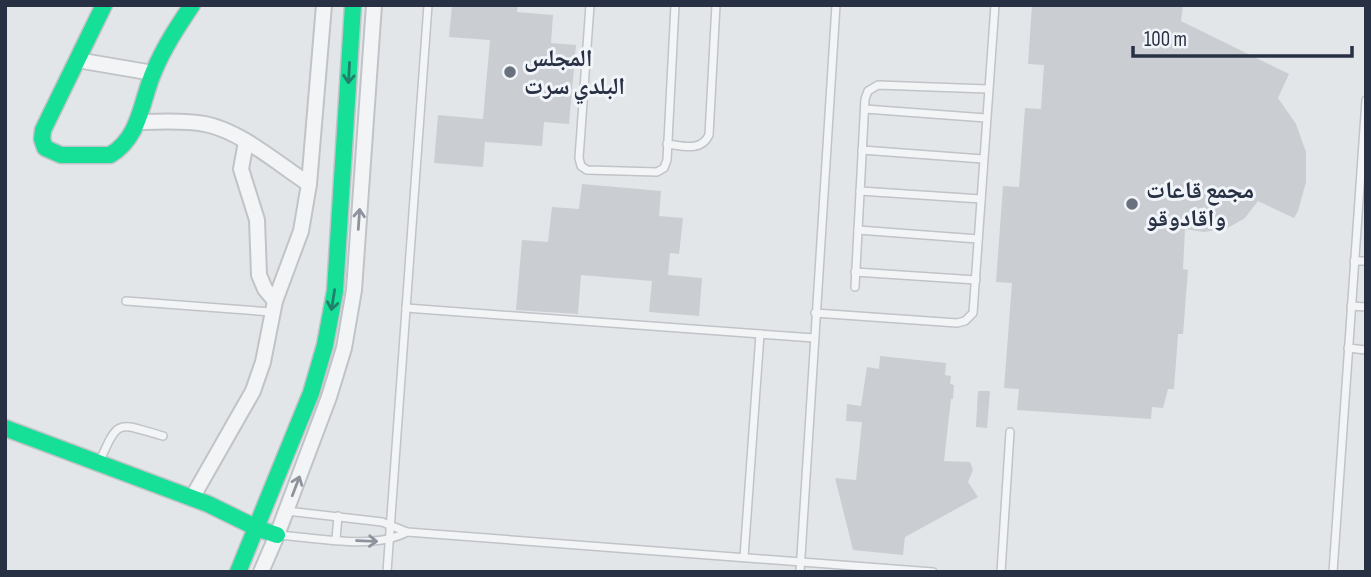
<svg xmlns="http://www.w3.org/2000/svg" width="1371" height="577" font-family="'Sofia Sans Condensed','Noto Naskh Arabic',sans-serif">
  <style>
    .building { fill: #cacdd1 }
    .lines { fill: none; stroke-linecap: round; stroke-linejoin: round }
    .lane-casing { stroke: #c0c3c7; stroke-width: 10 }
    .street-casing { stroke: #c0c3c7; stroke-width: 18 }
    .fast-casing { stroke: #c0c3c7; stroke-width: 19 }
    .lane { stroke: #f3f4f6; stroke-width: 7 }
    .street { stroke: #f3f4f6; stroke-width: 14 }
    .fast { stroke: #16e098; stroke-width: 16 }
    .oneway { stroke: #20806a }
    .oneway2 { stroke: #8e929d }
    .poi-dot { fill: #69707e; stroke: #f1f4f8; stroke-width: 2.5 }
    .labels { text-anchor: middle; stroke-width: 6; stroke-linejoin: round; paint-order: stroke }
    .poi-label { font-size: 24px; font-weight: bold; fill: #283144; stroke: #f1f4f8; text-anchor: start }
  </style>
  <rect width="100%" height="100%" fill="#e3e6e9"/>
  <!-- building -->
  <g class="building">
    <polygon points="452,5 518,5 517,12 553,15 551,43 576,45 569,124 544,122 542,146 485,142 483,167 434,163 438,115 483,119 490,40 449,37"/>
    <polygon points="1032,5 1183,5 1181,21 1289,74 1278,98 1296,124 1306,152 1306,182 1298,211 1294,218 1258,201 1245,218 1226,229 1203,232 1185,229 1183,269 1188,270 1183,334 1178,334 1174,389 1168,389 1163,408 1152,407 1151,419 1017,410 1019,389 1004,388 1012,283 996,282 1003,186 1019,187 1025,108 1041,109 1044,65 1028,64"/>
    <polygon points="582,184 661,191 659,216 683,218 679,254 670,253 668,275 702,278 699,316 649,312 652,281 581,275 578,314 516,310 522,240 548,242 552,207 579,209"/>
    <polygon points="880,356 946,363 945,375 951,376 950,384 954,385 953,399 951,399 944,461 970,462 973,470 968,482 978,497 905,537 903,555 853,550 835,478 856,480 862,422 846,421 847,404 861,406 867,367 879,369"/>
    <polygon points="978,391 990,391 987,428 976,427"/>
  </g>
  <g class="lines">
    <!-- lane casing -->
    <g class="lane-casing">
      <g id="lane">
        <polyline points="590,5 579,158 581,166 587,170 657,172 664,168 667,160 675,5"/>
        <polyline points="865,109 986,118"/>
        <path d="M667,144c16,2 34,8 42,-9l7,-130"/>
        <polyline points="862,150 983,159"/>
        <polyline points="860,191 981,199"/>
        <polyline points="858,230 978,239"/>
        <polyline points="1354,261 1366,261"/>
        <polyline points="855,272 976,280"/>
        <polyline points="855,287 865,99 868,91 878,85 987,89"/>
        <polyline points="126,301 272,312"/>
        <polyline points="1351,306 1366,307"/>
        <polyline points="406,308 814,338"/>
        <polyline points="815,313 957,323 965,321 973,313 995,5"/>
        <polyline points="1348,348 1366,350"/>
        <path d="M100,461c19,-45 19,-37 63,-25"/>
        <polyline points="287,511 382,522 407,532 933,572"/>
        <path d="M280,535c37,3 94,15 127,-3"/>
        <polyline points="336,539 338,516"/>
        <polyline points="744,557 760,334"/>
        <polyline points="387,572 428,5"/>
        <polyline points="800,572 836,5"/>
        <polyline points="1001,572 1010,432"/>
        <polyline points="1333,572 1366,100"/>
      </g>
    </g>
    <!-- street casing -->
    <g class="street-casing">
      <g id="street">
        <polyline points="77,60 153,73"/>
        <path d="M139,122c21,0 44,-2 66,2 36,7 73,40 104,60"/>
        <polyline points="246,142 241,169 257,220 259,275 265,289 275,301"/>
        <polyline points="192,498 253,391 263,362 275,301 301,231 309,184 324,5"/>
        <polyline points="261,572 277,535 329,397 344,348 354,290 374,5"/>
      </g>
    </g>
    <!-- fast casing -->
    <g class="fast-casing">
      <g id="fast">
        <path d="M104,5l-61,125 -1,9 3,9 16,7h49c31,-18 31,-55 44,-84 10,-24 24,-45 38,-66"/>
        <polyline points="5,428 208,504 259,529 277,535"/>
        <polyline points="238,572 311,393 325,345 335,291 353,5"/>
      </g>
    </g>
    <!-- lane -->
    <use href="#lane" class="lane"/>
    <!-- street -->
    <use href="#street" class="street"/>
    <!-- fast -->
    <use href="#fast" class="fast"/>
  </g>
  <!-- one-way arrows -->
  <defs><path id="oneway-shaft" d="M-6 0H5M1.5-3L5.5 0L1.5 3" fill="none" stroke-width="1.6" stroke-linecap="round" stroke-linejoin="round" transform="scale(1.75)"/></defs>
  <g class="oneway">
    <use href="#oneway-shaft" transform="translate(349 73) rotate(93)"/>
    <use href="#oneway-shaft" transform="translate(333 300) rotate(99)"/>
  </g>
  <g class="oneway2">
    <use href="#oneway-shaft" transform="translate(359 219) rotate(-86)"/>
    <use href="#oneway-shaft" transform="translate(296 486) rotate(-69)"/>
    <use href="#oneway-shaft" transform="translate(367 541) rotate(2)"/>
  </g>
  <!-- markers -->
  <g class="poi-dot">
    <circle cx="510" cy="72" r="7"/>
    <circle cx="1132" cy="204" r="7"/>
  </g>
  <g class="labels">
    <!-- poi labels -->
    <g class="poi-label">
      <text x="524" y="66">المجلس<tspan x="524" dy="28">البلدي سرت</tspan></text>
      <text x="1146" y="198">مجمع قاعات<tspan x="1146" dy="28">واقادوقو</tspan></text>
    </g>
  </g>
  <!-- border -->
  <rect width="1371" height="577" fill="none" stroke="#283144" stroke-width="14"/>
  <!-- scale -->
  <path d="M1133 46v10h219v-10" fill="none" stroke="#283144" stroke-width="3.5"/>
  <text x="1144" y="46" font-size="21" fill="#283144" stroke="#f1f4f8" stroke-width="5" paint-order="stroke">100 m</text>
</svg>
